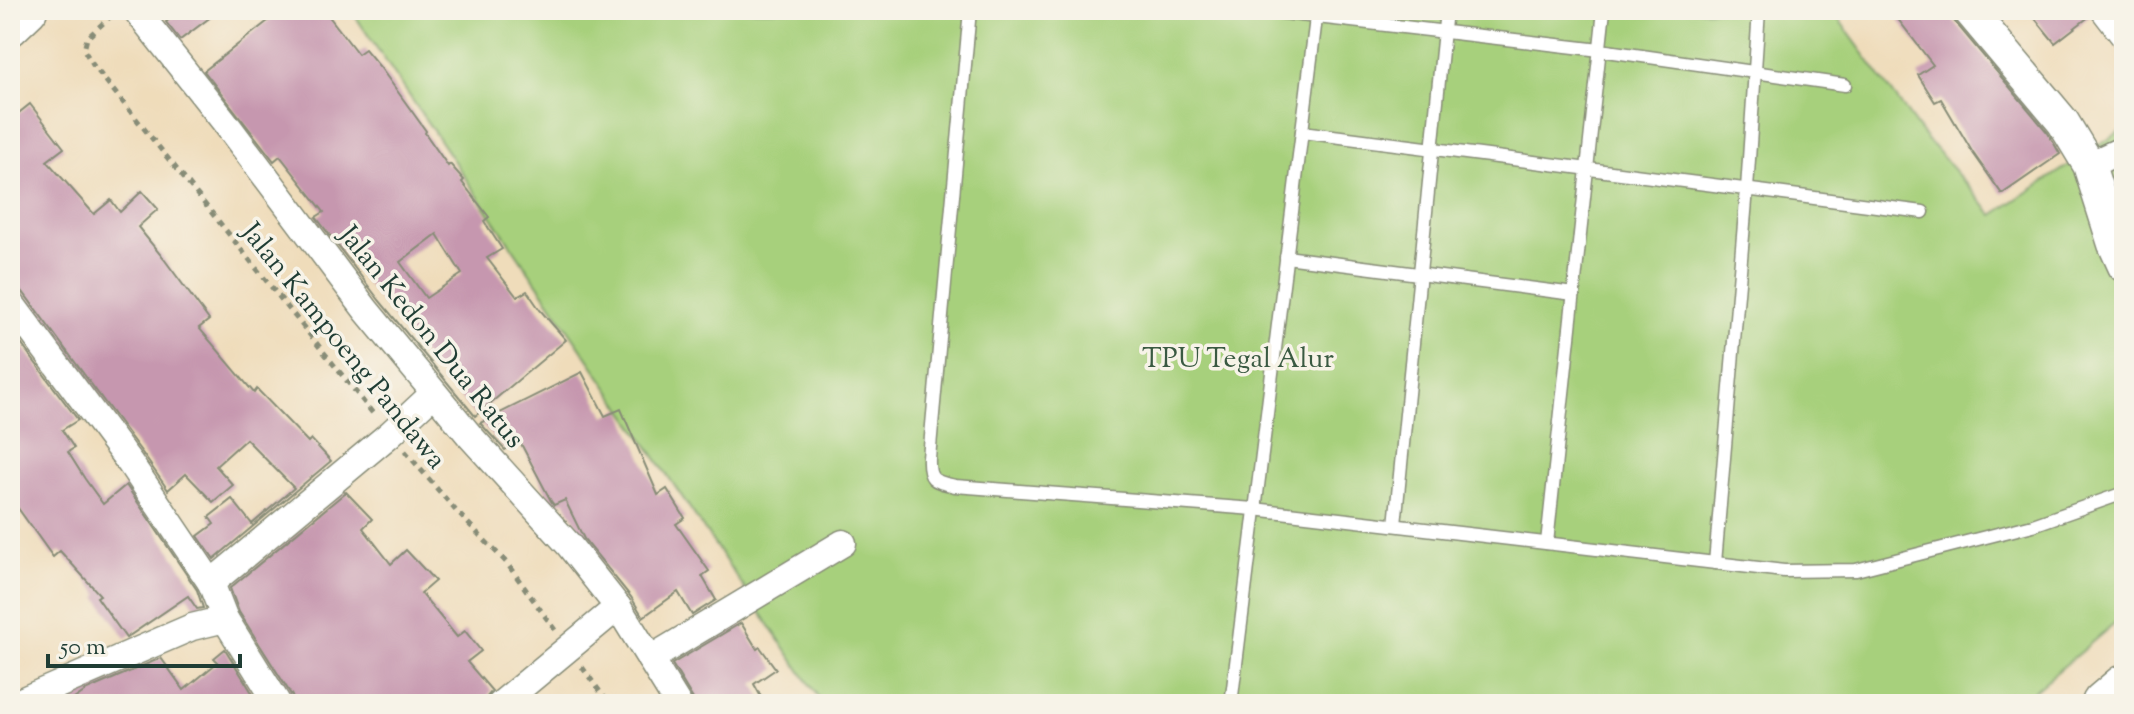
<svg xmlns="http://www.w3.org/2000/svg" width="2134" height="714" font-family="'Sorts Mill Goudy',serif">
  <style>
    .green { fill: #a7d07c; stroke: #638658; stroke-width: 2 }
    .building { fill: #c697af; fill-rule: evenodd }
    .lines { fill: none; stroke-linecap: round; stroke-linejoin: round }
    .service-casing { stroke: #878c77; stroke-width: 15 }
    .minor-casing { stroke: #878c77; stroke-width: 29 }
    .tertiary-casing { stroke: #878c77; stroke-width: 35 }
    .secondary-casing { stroke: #878c77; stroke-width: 39 }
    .motorway-casing { stroke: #878c77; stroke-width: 47 }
    .path { stroke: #878c77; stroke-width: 5; stroke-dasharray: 6 6; stroke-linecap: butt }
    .service { stroke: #fff; stroke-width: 12 }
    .minor { stroke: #fff; stroke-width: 26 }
    .tertiary { stroke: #fff; stroke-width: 32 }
    .secondary { stroke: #fff; stroke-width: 36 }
    .motorway { stroke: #fff; stroke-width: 44 }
    .labels { text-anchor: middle; stroke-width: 7; stroke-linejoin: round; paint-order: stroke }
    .street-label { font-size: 28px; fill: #1f3d34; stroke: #f7f3e8 }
    .park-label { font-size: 28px; fill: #3a5a42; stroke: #f7f3e8 }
  </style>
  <rect width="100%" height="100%" fill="#f7f3e8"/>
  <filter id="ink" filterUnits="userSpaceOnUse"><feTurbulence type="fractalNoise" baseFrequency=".0125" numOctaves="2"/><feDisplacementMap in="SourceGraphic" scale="16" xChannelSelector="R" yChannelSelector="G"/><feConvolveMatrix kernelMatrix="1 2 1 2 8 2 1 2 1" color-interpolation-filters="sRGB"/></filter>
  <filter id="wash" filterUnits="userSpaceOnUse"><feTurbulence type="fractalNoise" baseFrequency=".006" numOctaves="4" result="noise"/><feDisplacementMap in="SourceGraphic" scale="32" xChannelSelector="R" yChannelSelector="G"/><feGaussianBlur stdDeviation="1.8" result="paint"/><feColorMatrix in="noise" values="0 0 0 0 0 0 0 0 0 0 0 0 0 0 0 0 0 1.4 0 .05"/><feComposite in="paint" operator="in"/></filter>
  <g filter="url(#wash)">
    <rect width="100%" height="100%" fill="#efdcba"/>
    <!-- green -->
    <polygon class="green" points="351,10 1832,10 1923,135 1993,215 2124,129 2124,615 2019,704 823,704"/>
    <g id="blocks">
      <!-- building -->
      <g class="building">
        <polygon points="182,10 220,10 180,40 166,22"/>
        <path d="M282,10h42l34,44 7,-5 15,18 46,64 -1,2 23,33 2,-2 14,16 -2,2 27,35 -5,4 18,28 -15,9 30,39 10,-6 13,19 26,30 -91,76 -96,-116 -63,-83 8,-5 -44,-56 -6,5 -70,-90zM437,234l25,40 -36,24 -26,-36z"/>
        <polygon points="1891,10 1945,10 2048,133 2060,154 2002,194 1973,153 1941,99 1935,102 1918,75 1933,65"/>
        <polygon points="2028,10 2088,10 2090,16 2055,43"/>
        <polygon points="30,104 64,148 47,161 94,214 111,200 120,212 142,191 158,209 138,227 164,259 209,320 199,328 254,393 257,389 308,442 311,439 331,461 214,559 198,536 214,524 209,517 232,499 252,524 294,488 246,439 216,466 233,485 213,502 186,474 168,490 143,454 23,292 17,288 10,286 10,120"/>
        <polygon points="10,329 78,420 62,430 74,448 68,452 85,479 103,504 126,485 197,590 203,608 197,609 188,596 126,638 97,597 100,595 60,551 53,557 10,497"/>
        <polygon points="582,372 605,416 621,409 658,495 667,489 685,518 676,524 709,571 702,576 716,600 692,615 678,592 643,617 631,597 584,539 565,500 554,505 551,501 519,440 505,450 480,423"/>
        <polygon points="346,492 372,519 363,528 391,564 406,550 435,581 421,593 457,637 465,631 481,651 467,662 492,691 486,698 485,704 294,704 292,696 239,612 230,588"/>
        <polygon points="741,623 757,649 760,647 776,669 754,684 765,704 696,704 672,664"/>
        <polygon points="225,649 259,704 67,704 87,690 161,658 184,690 218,662 214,658"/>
      </g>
    </g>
  </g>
  <g filter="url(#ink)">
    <use href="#blocks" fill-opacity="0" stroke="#878c77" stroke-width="2"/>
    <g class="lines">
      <!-- service casing -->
      <g class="service-casing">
        <g id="service">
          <path d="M970,10l-41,448c-1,23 5,23 26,28l299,23 530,62 72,-1 177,-45 91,-32"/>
          <polyline points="1258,10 1600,50 1845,85"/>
          <polyline points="1302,132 1923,212"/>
          <polyline points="1286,257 1574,294"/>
          <polyline points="1395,525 1446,10"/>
          <polyline points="1547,543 1604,10"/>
          <polyline points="1715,563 1747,189 1759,10"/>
          <polyline points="1231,704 1317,10"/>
        </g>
      </g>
      <!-- minor casing -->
      <g class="minor-casing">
        <g id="minor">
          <polyline points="136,10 224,121 366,310 470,436 568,544 618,607 678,704"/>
          <polyline points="2104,10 2124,36"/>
          <polyline points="2089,165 2124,149"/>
          <polyline points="10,302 130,463 211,583 225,619 278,704"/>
          <polyline points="211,583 390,434 434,393"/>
          <polyline points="650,659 843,543"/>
          <polyline points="14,704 192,627 225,619"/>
          <polyline points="501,704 618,607"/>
        </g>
      </g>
      <!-- tertiary casing -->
      <g class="tertiary-casing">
        <polyline id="tertiary" points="1969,10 2063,122 2089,165 2114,244 2124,266"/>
      </g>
      <!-- secondary casing -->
      <g class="secondary-casing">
        <polyline id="secondary" points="10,28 29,10"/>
      </g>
      <!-- motorway casing -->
      <g class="motorway-casing">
        <polyline id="motorway" points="2104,704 2124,687"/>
      </g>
      <!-- path -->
      <g class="path">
        <polyline points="112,15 87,38 84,50 93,65 375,416"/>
        <polyline points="405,451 457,512 506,562 555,630"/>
        <polyline points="582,667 609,704"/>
      </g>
      <!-- service -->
      <use href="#service" class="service"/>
      <!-- minor -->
      <use href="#minor" class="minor"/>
      <!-- tertiary -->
      <use href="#tertiary" class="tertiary"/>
      <!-- secondary -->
      <use href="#secondary" class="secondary"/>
      <!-- motorway -->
      <use href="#motorway" class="motorway"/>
    </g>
  </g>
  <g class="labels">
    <!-- street labels -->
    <g class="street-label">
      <text transform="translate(433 336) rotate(51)" y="10">Jalan Kedon Dua Ratus</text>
      <text transform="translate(345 345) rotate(51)" y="10">Jalan Kampoeng Pandawa</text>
    </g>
    <!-- park labels -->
    <g class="park-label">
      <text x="1238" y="367">TPU Tegal Alur</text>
    </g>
  </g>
  <!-- margin -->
  <rect width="2134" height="714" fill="none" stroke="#f7f3e8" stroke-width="40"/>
  <!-- scale -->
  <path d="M48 654v12h192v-12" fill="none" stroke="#1f3d34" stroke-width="4"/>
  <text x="60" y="654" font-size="24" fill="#1f3d34" stroke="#f7f3e8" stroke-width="6" paint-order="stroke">50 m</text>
</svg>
